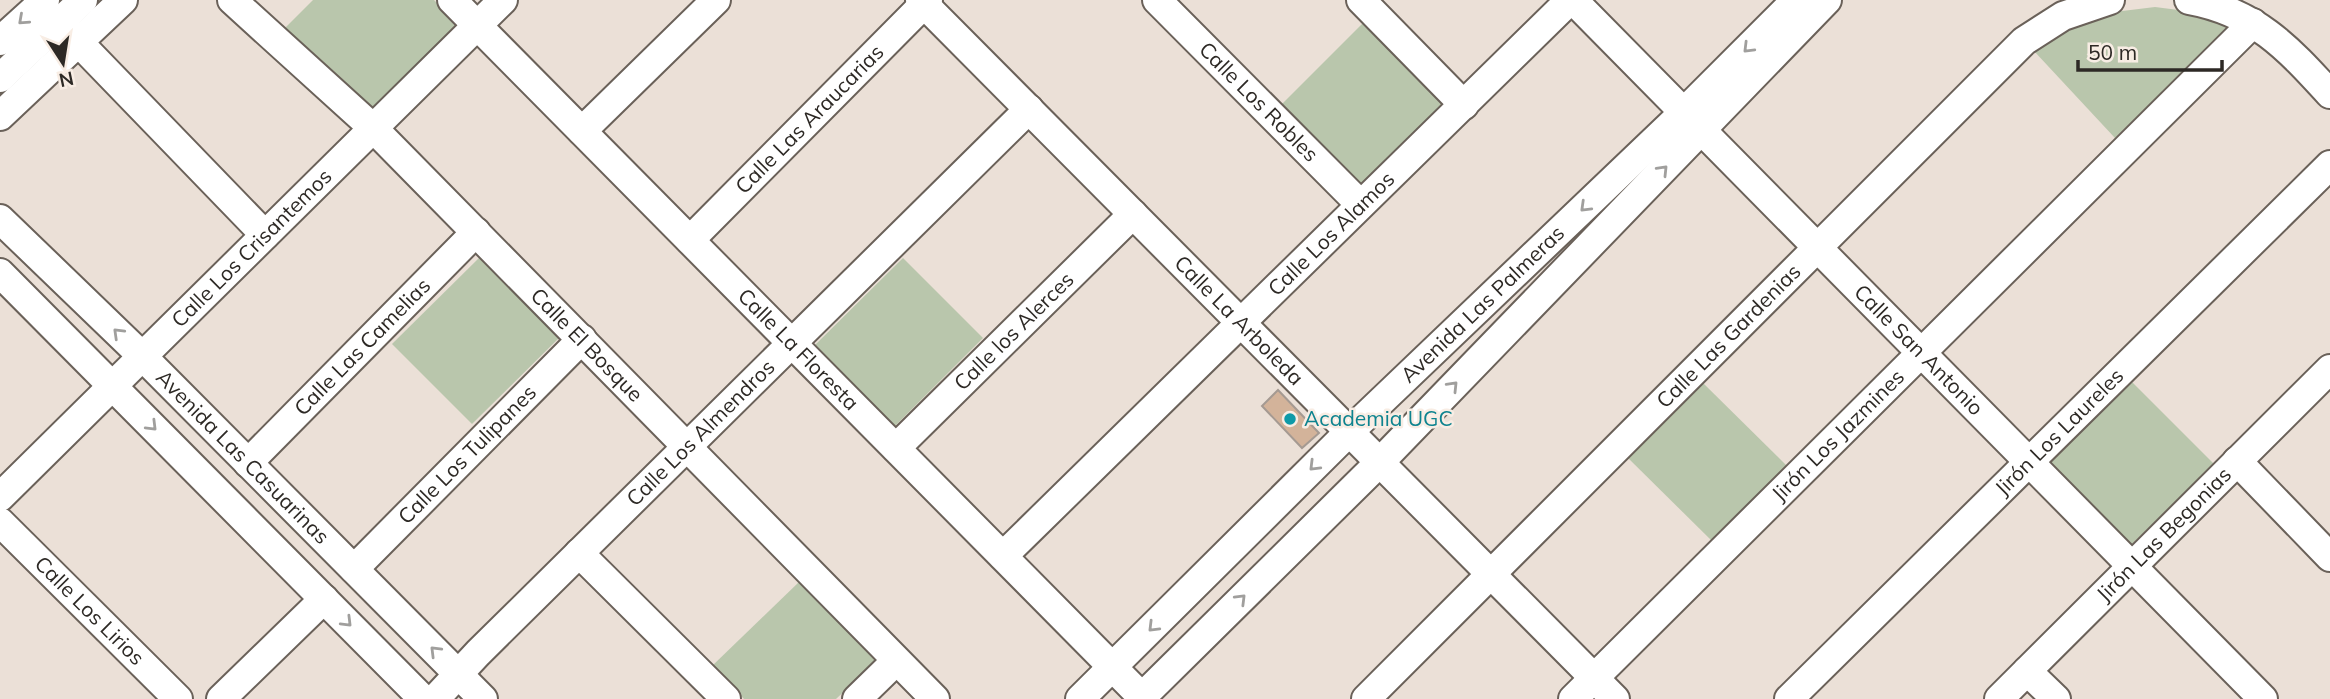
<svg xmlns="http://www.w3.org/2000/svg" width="2330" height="699" font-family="Mulish,sans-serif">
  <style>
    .green { fill: #b9c6ac }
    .building { fill: #d3b39a; stroke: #a59a92; stroke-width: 2 }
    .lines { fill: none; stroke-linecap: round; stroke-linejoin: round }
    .minor-casing { stroke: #6a6159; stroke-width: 32 }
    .minor { stroke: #fff; stroke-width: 28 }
    .oneway { stroke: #a09f9d }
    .culture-dot { fill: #0f9aa8; stroke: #f8ede4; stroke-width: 2.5 }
    .labels { text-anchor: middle; stroke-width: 5; stroke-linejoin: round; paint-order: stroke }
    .street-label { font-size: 21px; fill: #2d2925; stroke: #f8ede4 }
    .culture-label { font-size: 21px; fill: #0d838f; stroke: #f8ede4; text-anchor: start }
  </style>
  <rect width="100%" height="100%" fill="#ebe0d7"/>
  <!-- green -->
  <g class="green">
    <polygon points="313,0 434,0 458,24 369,112 285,28"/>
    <polygon points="2155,7 2194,12 2231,25 2115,138 2034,51 2065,28 2106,13"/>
    <polygon points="1364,22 1445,102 1356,190 1276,110"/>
    <polygon points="481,256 561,336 472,424 392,344"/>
    <polygon points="903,258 983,338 895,426 814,346"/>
    <polygon points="2127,377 2214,464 2131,545 2044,459"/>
    <polygon points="1702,382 1787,466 1712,541 1627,457"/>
    <polygon points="799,582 876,661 836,699 744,699 712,666"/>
  </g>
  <!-- building -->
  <polygon class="building" points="1278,390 1319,433 1302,448 1262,406"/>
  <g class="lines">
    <!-- minor casing -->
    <g class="minor-casing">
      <g id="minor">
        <path id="s1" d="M232,0l141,128 562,571"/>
        <path id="s2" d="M452,0l692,699"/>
        <path id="s3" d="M920,0l695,699"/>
        <path id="s4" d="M1157,0l203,204"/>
        <polyline points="1361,0 1464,105"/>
        <path id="s5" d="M1573,0l690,699"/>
        <path d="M2189,0c66,12 98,47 141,94"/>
        <polyline points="59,22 265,235"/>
        <polyline points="0,41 45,0"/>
        <polyline points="0,78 83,0"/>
        <polyline points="0,116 123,0"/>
        <polyline points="582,131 716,0"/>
        <path id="s6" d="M0,219l142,137 341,343"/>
        <path id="s7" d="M690,240l238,-240"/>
        <polyline points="0,273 423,699"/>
        <path id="s8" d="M896,448l237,-234"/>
        <polyline points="2237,461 2330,557"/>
        <path id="s9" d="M248,463l228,-231"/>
        <path id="s10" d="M0,497l503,-497"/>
        <path id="s11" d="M0,522l178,177"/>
        <polyline points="579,553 726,699"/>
        <path id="s12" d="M1003,556l567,-556"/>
        <path id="s13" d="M354,569l228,-230"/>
        <polyline points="2027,671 2056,699"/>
        <polyline points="221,699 324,599"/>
        <path id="s14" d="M435,699l43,-46 551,-544"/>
        <polyline points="857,699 896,661"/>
        <path id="s15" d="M1080,699l269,-267 334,-319 113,-113"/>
        <polyline points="1140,699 1380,462 1827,0"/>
        <path id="s16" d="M1366,699l658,-658 39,-25 47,-16"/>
        <path id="s17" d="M1573,699l680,-676"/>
        <path id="s18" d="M1789,699l541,-534"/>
        <path id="s19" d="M1999,699l331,-330"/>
      </g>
    </g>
    <!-- minor -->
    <use href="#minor" class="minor"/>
  </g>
  <!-- one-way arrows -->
  <defs><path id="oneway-chevron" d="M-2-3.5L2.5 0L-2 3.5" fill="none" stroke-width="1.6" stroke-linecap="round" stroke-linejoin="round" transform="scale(1.75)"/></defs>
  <g class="oneway">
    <use href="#oneway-chevron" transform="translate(23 20) rotate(138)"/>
    <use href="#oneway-chevron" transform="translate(1748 48) rotate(135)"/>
    <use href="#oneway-chevron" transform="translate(1663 170) rotate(-46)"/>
    <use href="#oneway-chevron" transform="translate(1585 207) rotate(136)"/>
    <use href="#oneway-chevron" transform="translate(118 333) rotate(-136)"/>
    <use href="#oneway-chevron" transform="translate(1453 386) rotate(-46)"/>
    <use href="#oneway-chevron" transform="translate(152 426) rotate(45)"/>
    <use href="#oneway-chevron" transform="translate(1314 466) rotate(135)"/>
    <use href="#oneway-chevron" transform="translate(1241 599) rotate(-45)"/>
    <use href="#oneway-chevron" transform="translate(347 622) rotate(45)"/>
    <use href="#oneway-chevron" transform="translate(1153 627) rotate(135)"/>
    <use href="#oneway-chevron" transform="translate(435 651) rotate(-135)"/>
  </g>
  <!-- markers -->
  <circle class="culture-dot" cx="1290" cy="419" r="7"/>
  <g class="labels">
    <!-- street labels -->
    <g class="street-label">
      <text dy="7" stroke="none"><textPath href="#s4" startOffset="144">Calle Los Robles</textPath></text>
      <text dy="7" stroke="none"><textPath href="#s7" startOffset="170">Calle Las Araucarias</textPath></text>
      <text dy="7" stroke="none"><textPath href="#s12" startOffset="460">Calle Los Alamos</textPath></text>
      <text dy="7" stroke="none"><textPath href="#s10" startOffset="354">Calle Los Crisantemos</textPath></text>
      <text dy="7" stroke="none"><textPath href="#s15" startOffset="564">Avenida Las Palmeras</textPath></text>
      <text dy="7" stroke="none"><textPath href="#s3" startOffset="452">Calle La Arboleda</textPath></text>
      <text dy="7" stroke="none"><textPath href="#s8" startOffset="166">Calle los Alerces</textPath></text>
      <text dy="7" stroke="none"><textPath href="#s16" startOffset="513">Calle Las Gardenias</textPath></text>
      <text dy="7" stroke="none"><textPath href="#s1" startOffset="495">Calle El Bosque</textPath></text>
      <text dy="7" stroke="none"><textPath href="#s9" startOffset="163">Calle Las Camelias</textPath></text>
      <text dy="7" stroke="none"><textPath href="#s2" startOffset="492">Calle La Floresta</textPath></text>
      <text dy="7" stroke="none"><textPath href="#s5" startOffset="492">Calle San Antonio</textPath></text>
      <text dy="7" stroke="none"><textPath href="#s18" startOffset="380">Jirón Los Laureles</textPath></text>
      <text dy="7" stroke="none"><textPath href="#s14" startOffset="376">Calle Los Almendros</textPath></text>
      <text dy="7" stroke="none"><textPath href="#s17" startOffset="374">Jirón Los Jazmines</textPath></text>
      <text dy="7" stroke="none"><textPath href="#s13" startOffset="161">Calle Los Tulipanes</textPath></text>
      <text dy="7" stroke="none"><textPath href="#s6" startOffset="340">Avenida Las Casuarinas</textPath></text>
      <text dy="7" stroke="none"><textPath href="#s19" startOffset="233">Jirón Las Begonias</textPath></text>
      <text dy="7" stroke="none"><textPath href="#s11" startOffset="126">Calle Los Lirios</textPath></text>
    </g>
    <!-- culture labels -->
    <g class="culture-label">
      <text x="1304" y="426">Academia UGC</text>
    </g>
  </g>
  <!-- north arrow -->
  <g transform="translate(63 63) rotate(168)" stroke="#f8ede4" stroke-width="5" paint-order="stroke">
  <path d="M0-5L12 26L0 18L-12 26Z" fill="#2d2925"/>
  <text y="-10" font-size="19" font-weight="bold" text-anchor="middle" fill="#2d2925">N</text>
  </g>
  <!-- scale -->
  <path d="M2078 60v10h144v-10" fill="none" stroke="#2d2925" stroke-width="3.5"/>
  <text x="2088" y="60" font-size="21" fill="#2d2925" stroke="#f8ede4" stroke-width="5" paint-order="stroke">50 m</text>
</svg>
